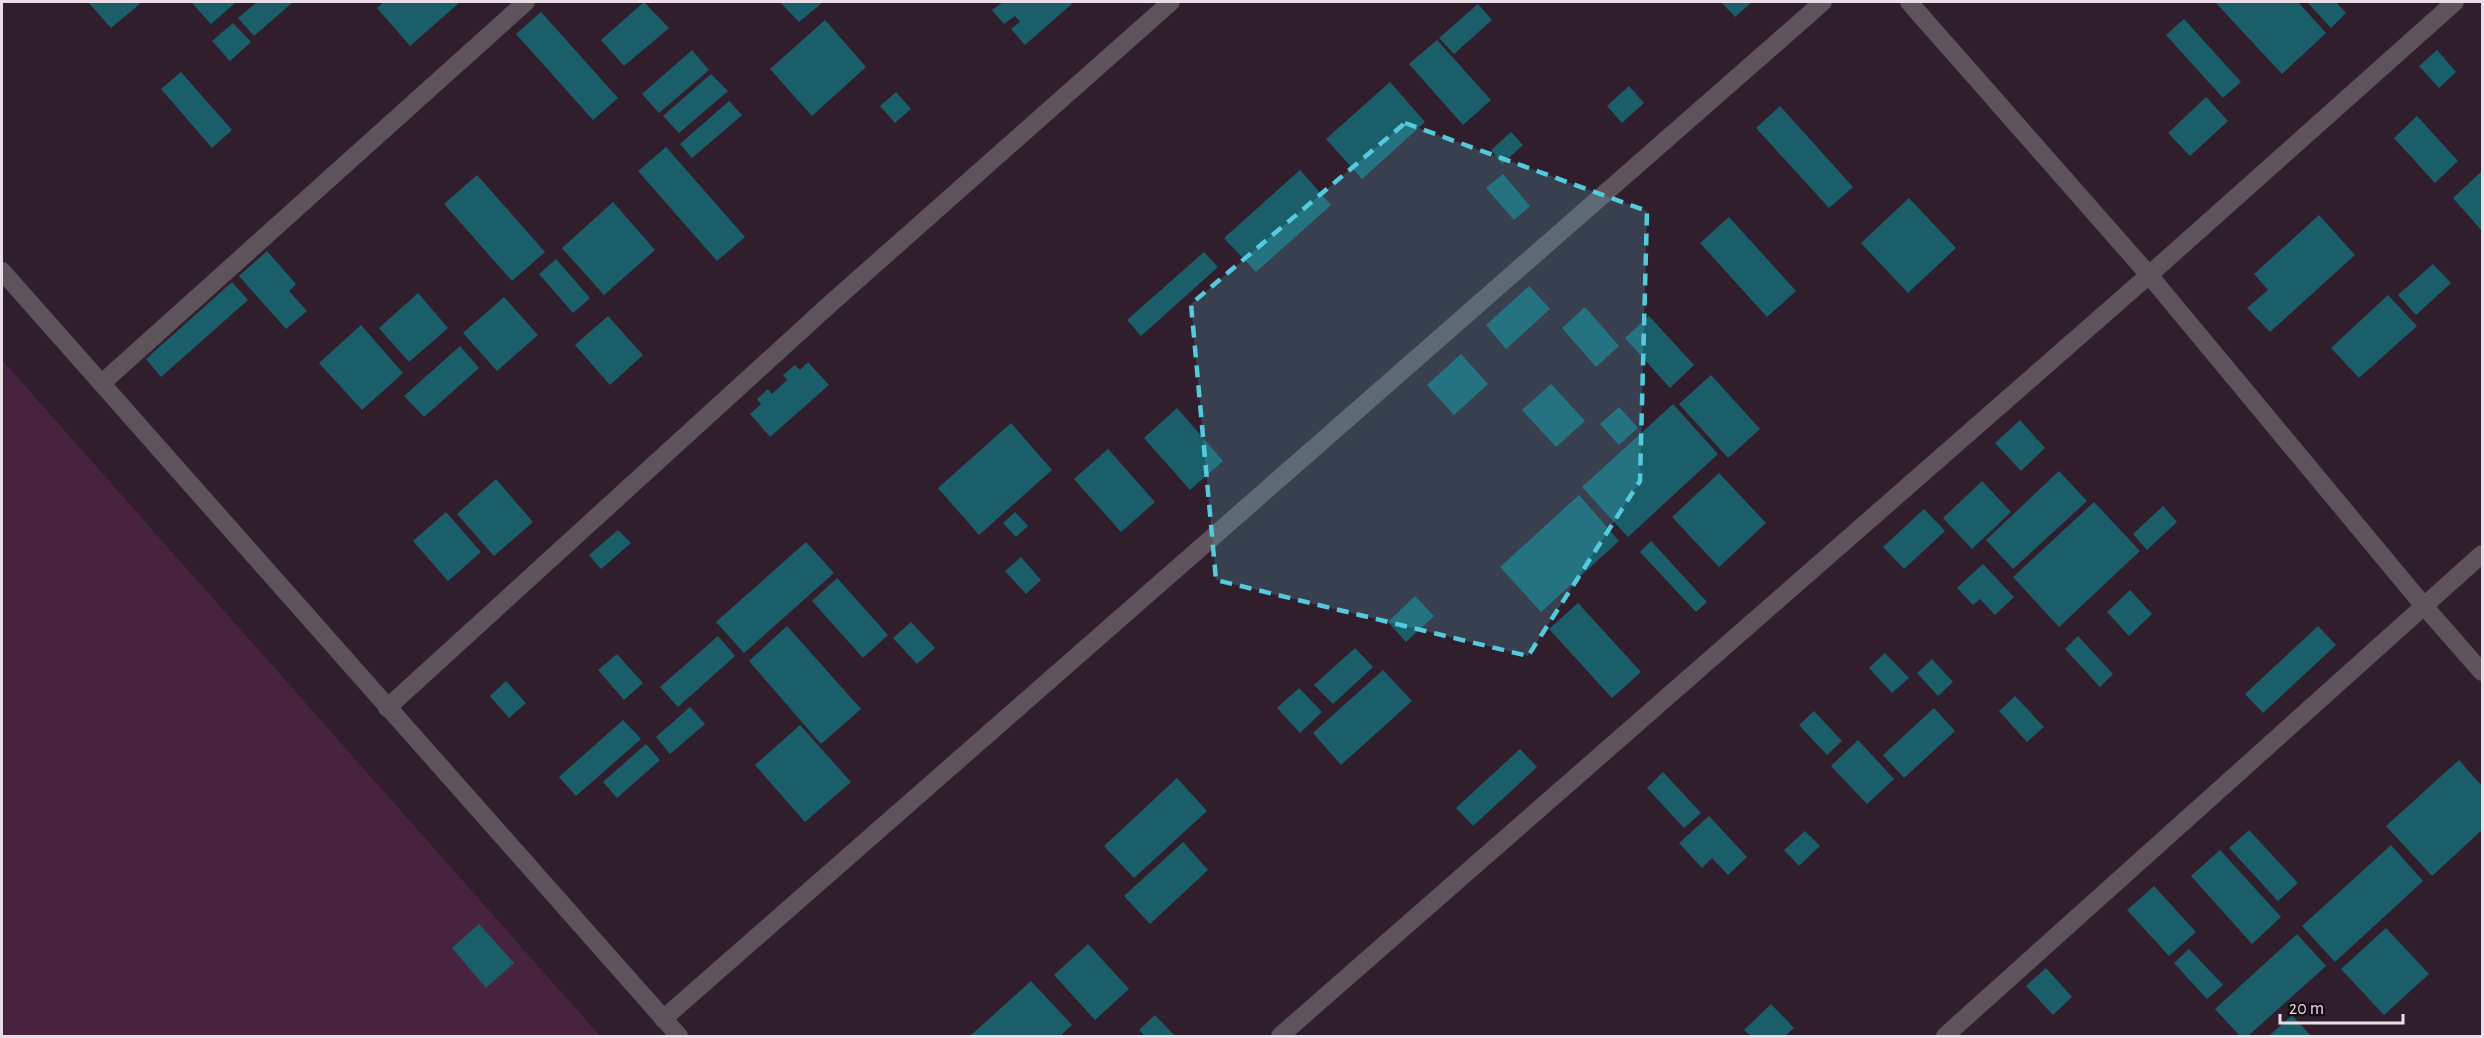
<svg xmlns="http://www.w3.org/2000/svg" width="2484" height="1038" font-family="'Alegreya Sans',sans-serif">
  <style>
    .green { fill: #482340 }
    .building { fill: #1a5e6a }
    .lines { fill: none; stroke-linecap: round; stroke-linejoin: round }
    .minor { stroke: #5d535a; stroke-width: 18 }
    .marked { fill: #55cade; fill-opacity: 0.2; stroke: #55cade; stroke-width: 4.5; stroke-dasharray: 12 8; stroke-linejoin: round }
  </style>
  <rect width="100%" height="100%" fill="#311e2d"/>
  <!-- green -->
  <polygon class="green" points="2,360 600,1036 2,1036"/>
  <!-- building -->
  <g class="building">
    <polygon points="88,2 142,2 111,28"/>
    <polygon points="191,2 236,2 211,24"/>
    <polygon points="257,2 293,2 254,36 238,18"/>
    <polygon points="384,2 460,2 410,46 377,8"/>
    <polygon points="644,2 669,28 624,66 601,40"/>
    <polygon points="780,2 823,2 799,22"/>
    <polygon points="1003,2 1074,2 1025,45 1011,29 1020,22 1015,16 1004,24 992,10"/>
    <polygon points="1721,2 1752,2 1735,17"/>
    <polygon points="2215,2 2298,2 2326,33 2282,74"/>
    <polygon points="2307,2 2336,2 2346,13 2331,28"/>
    <polygon points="1478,4 1492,20 1454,54 1439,38"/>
    <polygon points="541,12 618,98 593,120 516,34"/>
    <polygon points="2184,19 2241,82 2223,98 2166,35"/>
    <polygon points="825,20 866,67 812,116 770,69"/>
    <polygon points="233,23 251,42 230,61 212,41"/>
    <polygon points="1437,40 1491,100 1463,125 1409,64"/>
    <polygon points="692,50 709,70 659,113 642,94"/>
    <polygon points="2437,50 2456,72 2439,88 2419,66"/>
    <polygon points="181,72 232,130 212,148 161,89"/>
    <polygon points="711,74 728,91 679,133 663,116"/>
    <polygon points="1390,82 1425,122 1362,179 1326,139"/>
    <polygon points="1629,86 1644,103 1622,123 1607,106"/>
    <polygon points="896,92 911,109 895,123 880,106"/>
    <polygon points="2206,97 2228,121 2190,156 2168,133"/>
    <polygon points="729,101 742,115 692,158 680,144"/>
    <polygon points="1780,106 1853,187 1829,208 1756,128"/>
    <polygon points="2417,116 2458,161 2435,183 2394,138"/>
    <polygon points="1511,132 1523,145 1502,164 1491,150"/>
    <polygon points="666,147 745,237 717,261 638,171"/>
    <polygon points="1300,170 1331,205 1256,272 1224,238"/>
    <polygon points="2482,171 2482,231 2453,198"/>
    <polygon points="1503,174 1530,206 1514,220 1486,188"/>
    <polygon points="477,175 545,252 512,281 444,204"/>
    <polygon points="1909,198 1956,248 1908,293 1861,243"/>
    <polygon points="613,202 655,250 604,295 562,248"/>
    <polygon points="2319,215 2355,255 2270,332 2247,308 2268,290 2254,274"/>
    <polygon points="1729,217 1796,291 1767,317 1700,243"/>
    <polygon points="267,251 296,284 289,291 307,311 286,329 239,276"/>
    <polygon points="1204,252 1218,267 1141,336 1127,320"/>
    <polygon points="556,259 590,298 573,313 539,274"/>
    <polygon points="2433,264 2451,283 2416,315 2398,295"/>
    <polygon points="232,282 248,300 161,377 146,359"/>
    <polygon points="1529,286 1550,309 1506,349 1486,325"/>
    <polygon points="418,293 448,328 409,362 379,328"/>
    <polygon points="2388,295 2417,326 2359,378 2331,348"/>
    <polygon points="504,297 538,335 497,371 463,333"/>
    <polygon points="1585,307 1619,346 1596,367 1562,328"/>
    <polygon points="608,316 643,355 610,385 575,345"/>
    <polygon points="1649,316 1694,365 1670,388 1625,338"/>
    <polygon points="361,325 403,373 362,410 319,363"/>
    <polygon points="460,346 479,368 424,417 404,396"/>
    <polygon points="1461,354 1488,384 1454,415 1427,385"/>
    <polygon points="808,362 829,385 770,437 750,414 761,404 757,399 768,389 772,394 787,380 783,375 795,365 800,370"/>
    <polygon points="1711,375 1760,429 1728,458 1679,404"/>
    <polygon points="1551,384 1585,421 1556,447 1522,410"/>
    <polygon points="1673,404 1718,454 1628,537 1582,487"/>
    <polygon points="1619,407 1638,428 1619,445 1600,424"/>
    <polygon points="1177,408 1223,461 1190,490 1144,438"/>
    <polygon points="2020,420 2045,448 2021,471 1995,443"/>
    <polygon points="1011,423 1052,470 979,535 938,488"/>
    <polygon points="1108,449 1155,502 1121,532 1074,479"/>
    <polygon points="2059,471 2087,501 2013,569 1986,540"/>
    <polygon points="1719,473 1766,523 1719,567 1672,517"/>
    <polygon points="496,479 533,522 494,556 457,514"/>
    <polygon points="1982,481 2011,512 1972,549 1943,518"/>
    <polygon points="1579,495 1619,541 1541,612 1500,567"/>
    <polygon points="2094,502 2140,551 2059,627 2013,577"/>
    <polygon points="2163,506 2177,522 2147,550 2133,534"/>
    <polygon points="1924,509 1945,531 1904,569 1883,547"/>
    <polygon points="446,512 481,552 448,581 413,541"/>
    <polygon points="1015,512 1028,526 1016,537 1003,523"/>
    <polygon points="618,530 631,543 601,569 589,555"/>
    <polygon points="1651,541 1707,602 1696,612 1640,552"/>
    <polygon points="806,542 834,573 744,653 716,622"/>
    <polygon points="1021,557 1041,580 1026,594 1005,571"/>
    <polygon points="1983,564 2014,597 1995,615 1980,599 1973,605 1957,588"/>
    <polygon points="837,578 888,635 863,658 812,601"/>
    <polygon points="2130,590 2152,614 2129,636 2107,612"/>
    <polygon points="1415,596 1434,616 1406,642 1388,622"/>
    <polygon points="1578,603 1641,672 1612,698 1549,629"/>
    <polygon points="911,622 935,648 917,664 893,638"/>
    <polygon points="787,626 861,709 821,744 749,661"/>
    <polygon points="2318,626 2336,645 2263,713 2245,694"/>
    <polygon points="718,636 735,656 678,707 660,687"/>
    <polygon points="2078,636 2113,674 2100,687 2065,649"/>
    <polygon points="1355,648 1373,667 1333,704 1314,685"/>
    <polygon points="1885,653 1909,678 1892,693 1869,668"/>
    <polygon points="617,654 643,683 624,700 598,670"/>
    <polygon points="1932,659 1953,682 1938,696 1917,673"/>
    <polygon points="1383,670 1412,701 1341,765 1313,733"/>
    <polygon points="506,681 526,703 509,718 490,696"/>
    <polygon points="1299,688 1322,712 1300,733 1277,708"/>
    <polygon points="2015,696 2044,727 2027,742 1999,711"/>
    <polygon points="690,707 705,724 670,754 656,737"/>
    <polygon points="1934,708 1955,731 1904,778 1883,755"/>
    <polygon points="1814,711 1842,741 1827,755 1799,725"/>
    <polygon points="623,720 641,739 576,796 559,777"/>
    <polygon points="800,725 851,782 805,822 755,765"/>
    <polygon points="1858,740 1894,779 1867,804 1831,766"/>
    <polygon points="646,744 660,760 617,798 603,782"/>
    <polygon points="1520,749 1537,767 1473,826 1456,808"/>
    <polygon points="2459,760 2482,786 2482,830 2432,876 2386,826"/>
    <polygon points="1663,772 1701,813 1684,828 1647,788"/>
    <polygon points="1177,778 1207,811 1134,878 1104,846"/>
    <polygon points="1709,816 1747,857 1728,875 1712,858 1702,868 1679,843"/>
    <polygon points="2249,830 2298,883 2278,901 2229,848"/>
    <polygon points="1805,831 1820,846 1799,866 1784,850"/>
    <polygon points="1183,842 1208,870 1150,924 1124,896"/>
    <polygon points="2391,845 2423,881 2335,962 2302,926"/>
    <polygon points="2220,850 2281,917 2252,944 2191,876"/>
    <polygon points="2154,886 2196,932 2169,956 2127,910"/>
    <polygon points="479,924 514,963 486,988 452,948"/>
    <polygon points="2386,928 2429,974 2384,1015 2341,969"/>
    <polygon points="2297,934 2326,966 2248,1036 2240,1036 2215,1009"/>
    <polygon points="1088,944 1129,989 1095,1020 1054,975"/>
    <polygon points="2189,949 2223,985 2207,999 2174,963"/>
    <polygon points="2046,968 2072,997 2053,1015 2026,986"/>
    <polygon points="1031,981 1072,1025 1060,1036 970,1036"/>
    <polygon points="1771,1004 1794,1028 1785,1036 1751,1036 1744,1030"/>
    <polygon points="1155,1015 1175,1036 1145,1036 1139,1030"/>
    <polygon points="2292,1015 2311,1036 2269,1036"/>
  </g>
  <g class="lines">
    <!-- minor -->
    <g class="minor">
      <polyline points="1909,2 2149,275 2424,606 2482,672"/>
      <polyline points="2,271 679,1036"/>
      <polyline points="102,383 526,2"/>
      <polyline points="387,708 829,305 1171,2"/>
      <polyline points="663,1019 1823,2"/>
      <polyline points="1280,1036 2149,275 2455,2"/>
      <polyline points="1945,1036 2482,554"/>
    </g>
  </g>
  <!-- marked area -->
  <path class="marked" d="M1405,123l242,88 -7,270 -112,175 -312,-76 -25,-276z"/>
  <!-- border -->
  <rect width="2484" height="1038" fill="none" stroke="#ebdde7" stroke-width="6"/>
  <!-- scale -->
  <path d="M2280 1014v9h123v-9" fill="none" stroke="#ebdde7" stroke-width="3"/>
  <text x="2289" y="1014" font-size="18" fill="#ebdde7" stroke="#140b12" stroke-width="4.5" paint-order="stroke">20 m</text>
</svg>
